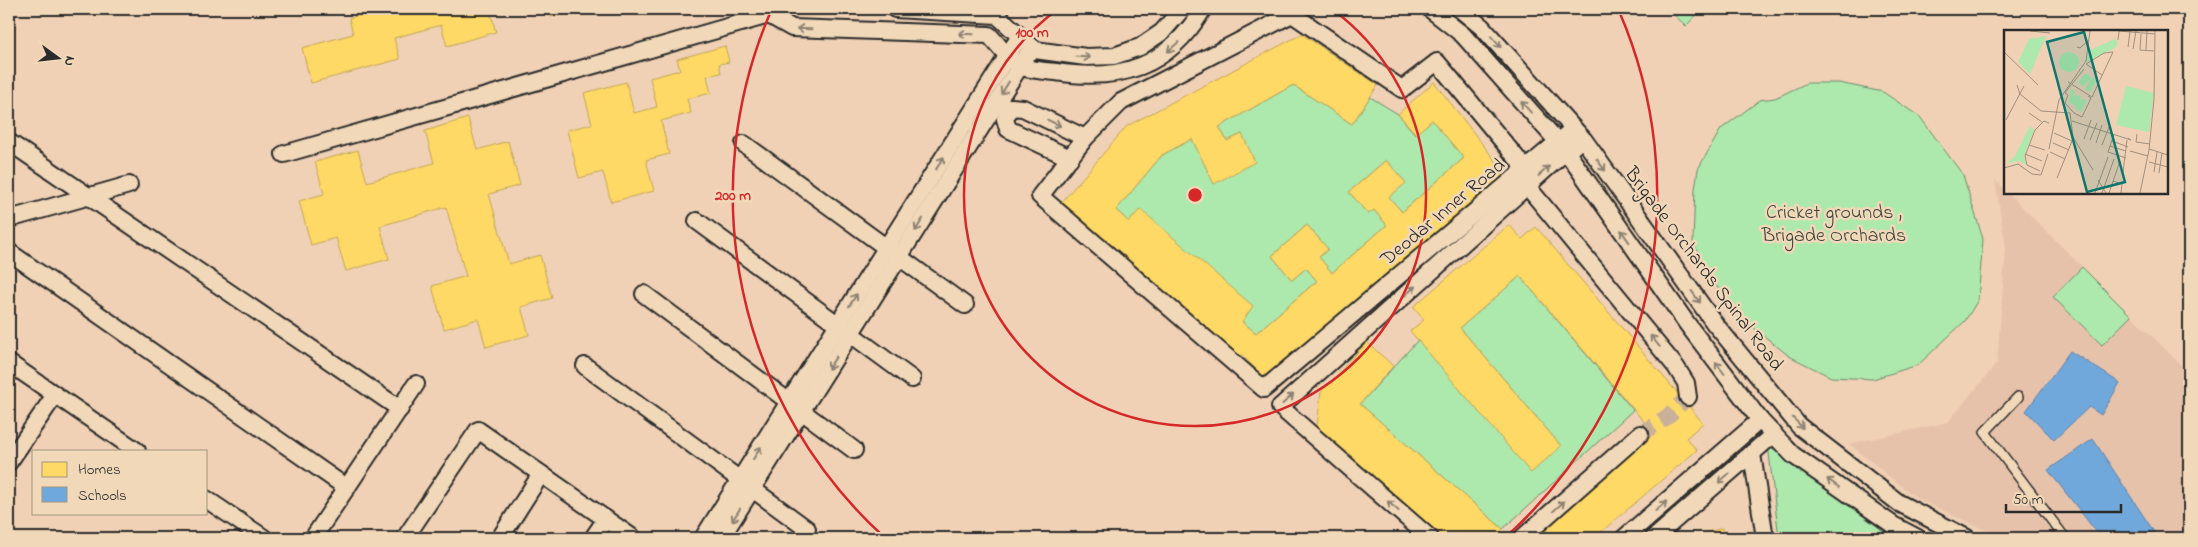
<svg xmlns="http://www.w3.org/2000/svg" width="2198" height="547" font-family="'Indie Flower',sans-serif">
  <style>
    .built { fill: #e7c2ab }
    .green { fill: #ade8ad; stroke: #6c8a6c }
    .homes { fill: #ffd966; stroke: #bfa554 }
    .schools { fill: #6fa8dc; stroke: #5b82a7 }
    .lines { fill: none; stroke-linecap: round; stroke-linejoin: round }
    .street-tunnel { stroke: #c9b099; stroke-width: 16; stroke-dasharray: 16 8; stroke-linecap: butt }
    .lane-casing { stroke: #2b2b2b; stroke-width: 12 }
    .street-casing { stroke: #2b2b2b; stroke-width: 20 }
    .lane { stroke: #f1d8b9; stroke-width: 9 }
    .street { stroke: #f1d8b9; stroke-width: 16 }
    .oneway { stroke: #8e8272 }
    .ring { fill: none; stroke: #d62828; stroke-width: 2.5 }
    .labels { text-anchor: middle; stroke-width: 5; stroke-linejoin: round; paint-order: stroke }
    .street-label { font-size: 20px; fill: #2b2b2b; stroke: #f1d8b9 }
    .park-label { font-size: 20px; fill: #3e473e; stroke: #f1d8b9 }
    .inset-road { fill: none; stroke: #a18f7e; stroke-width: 1 }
    .view { fill: #0f766e; fill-opacity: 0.15; stroke: #0f766e; stroke-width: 2.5 }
    .inset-edge { fill: none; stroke: #2b2b2b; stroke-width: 2.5 }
    .centre { fill: #d62828; stroke: #f1d8b9; stroke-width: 2.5 }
    .ring-label { font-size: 15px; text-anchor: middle; font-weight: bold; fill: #d62828; stroke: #f1d8b9; stroke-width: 5; stroke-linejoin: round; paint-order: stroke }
  </style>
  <rect width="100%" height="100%" fill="#f0d1b5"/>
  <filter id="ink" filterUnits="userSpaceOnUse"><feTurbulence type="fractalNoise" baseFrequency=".02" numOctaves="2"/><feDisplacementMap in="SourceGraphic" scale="10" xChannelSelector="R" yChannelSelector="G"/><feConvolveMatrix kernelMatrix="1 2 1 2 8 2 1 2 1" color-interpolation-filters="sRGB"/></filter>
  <g filter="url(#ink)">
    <!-- built -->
    <polygon class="built" points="1995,180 2189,373 2189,538 2002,538 1918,499 1849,444 1948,422 1997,363 2006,248"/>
    <!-- green -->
    <g class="green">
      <polygon points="1668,9 1702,9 1686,26"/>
      <polygon points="1807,83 1839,83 1883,92 1920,117 1963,175 1983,239 1978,300 1965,321 1918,365 1873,379 1831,377 1789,356 1743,319 1710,278 1693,242 1695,189 1698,169 1721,129 1760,100 1775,98"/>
      <polygon points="1293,85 1352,124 1370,97 1398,114 1415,134 1432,120 1464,158 1402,212 1389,197 1405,182 1386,160 1349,192 1368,214 1374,210 1387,225 1332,273 1319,257 1328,249 1307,225 1272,256 1292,280 1306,268 1317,281 1256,333 1242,322 1140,210 1129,222 1116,210 1162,155 1192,139 1214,183 1242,134 1227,141 1219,127"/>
      <polygon points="2082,267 2131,316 2102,345 2053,297"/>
      <polygon points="1520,276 1633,410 1503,529 1360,404 1418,340 1531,472 1561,446 1460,328"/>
      <polygon points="1768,445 1893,538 1779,538"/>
    </g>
    <!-- homes -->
    <g class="homes">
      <polygon points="384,9 500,9 490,11 496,32 447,46 441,25 394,38 400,59 311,83 302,48 353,34 349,18"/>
      <polygon points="549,9 582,9 551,17"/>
      <polygon points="1302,34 1378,85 1352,124 1293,85 1219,127 1227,141 1242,134 1255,162 1214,184 1192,139 1162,155 1116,210 1129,222 1140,209 1253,306 1242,322 1256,333 1317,281 1306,268 1292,280 1272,256 1307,225 1328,249 1319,257 1332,273 1387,225 1374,210 1368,214 1349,192 1386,160 1406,183 1389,197 1402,212 1464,158 1432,120 1416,134 1398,114 1434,82 1508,177 1264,378 1242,355 1239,357 1061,203 1127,126"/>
      <polygon points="725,46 729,62 719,64 721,73 707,76 711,93 687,99 691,113 661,121 669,154 646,160 654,191 611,202 603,172 579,178 567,130 592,124 584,93 626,82 634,113 657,107 650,78 680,70 677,59"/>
      <polygon points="468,118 477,150 508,141 520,185 489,194 509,264 540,255 552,298 521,307 529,335 486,347 478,319 444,329 432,286 466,276 446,207 380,226 389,259 346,271 336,238 311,245 299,201 324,194 315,162 358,150 367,182 434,163 425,131"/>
      <polygon points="1509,225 1522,239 1536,227 1703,423 1686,438 1697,450 1594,538 1530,538 1653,432 1520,276 1460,328 1561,446 1531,473 1410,331 1424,320 1413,307"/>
      <polygon points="1367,342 1393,366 1360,404 1503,529 1494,538 1443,538 1317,427 1321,392"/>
      <polygon points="1722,528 1726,538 1707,538 1705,533"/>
      <polygon points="1672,530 1680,538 1664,538"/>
    </g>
    <!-- schools -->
    <g class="schools">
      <polygon points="2070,351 2120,383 2101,415 2089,407 2054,440 2026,411"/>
      <polygon points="2093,439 2158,538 2101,538 2048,470"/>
    </g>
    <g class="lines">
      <!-- street-tunnel -->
      <polyline class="street-tunnel" points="1640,434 1667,417 1688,397"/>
      <!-- lane casing -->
      <g class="lane-casing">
        <polyline id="lane" points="2018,397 1985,432 2065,538"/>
      </g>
      <!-- street casing -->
      <g class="street-casing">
        <g id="street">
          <polyline points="895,9 997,15 1035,50 1086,57 1114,56 1140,47 1162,32 1182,9"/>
          <polyline points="1430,9 1463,35 1566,151 1688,325 1760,420 1793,455 1893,525 1918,538"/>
          <polyline points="1460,9 1482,27 1584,140 1715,324 1799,426 1899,503 1967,538"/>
          <path d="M769,15l23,13 197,7c9,9 18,23 29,30 7,5 29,6 38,7 65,10 112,-5 147,-63"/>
          <polyline points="9,142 400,409"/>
          <polyline points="744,144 965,305"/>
          <polyline points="284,154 769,15 784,9"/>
          <polyline points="1070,158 1008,129 1005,119 1011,107 1023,108 1085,138"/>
          <polyline points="1525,168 1437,62 1402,89 1292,14 1121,102 1085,138 1040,196 1264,389 1573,129"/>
          <polyline points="1527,186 1676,367 1686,383 1688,397"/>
          <polyline points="9,219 129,185"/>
          <polyline points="697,221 912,379"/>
          <polyline points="9,252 347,488"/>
          <polyline points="644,294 854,450"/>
          <polyline points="9,363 137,451"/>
          <polyline points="585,366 807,529"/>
          <polyline points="1752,454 1765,538"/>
          <polyline points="9,462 55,395"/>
          <polyline points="206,499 264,538"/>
          <polyline points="313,538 416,384"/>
          <polyline points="405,538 478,430 633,538"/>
          <polyline points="500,538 541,474"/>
          <polyline points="593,538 606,519"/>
          <polyline points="703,538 1020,36"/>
          <polyline points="721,538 1032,47"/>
          <polyline points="1430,538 1280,407 1566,151 1575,145"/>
          <polyline points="1522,538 1640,434"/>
          <polyline points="1624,538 1760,420"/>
          <polyline points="1654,538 1774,434"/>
        </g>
      </g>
      <!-- lane -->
      <use href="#lane" class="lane"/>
      <!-- street -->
      <use href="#street" class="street"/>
    </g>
    <!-- one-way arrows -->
    <defs><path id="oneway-shaft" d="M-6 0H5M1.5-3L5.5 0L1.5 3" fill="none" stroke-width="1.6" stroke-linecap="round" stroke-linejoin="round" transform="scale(1.25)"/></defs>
    <g class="oneway">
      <use href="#oneway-shaft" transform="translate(804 29) rotate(-178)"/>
      <use href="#oneway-shaft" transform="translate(966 34) rotate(-178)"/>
      <use href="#oneway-shaft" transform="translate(1496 42) rotate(48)"/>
      <use href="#oneway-shaft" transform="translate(1173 47) rotate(139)"/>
      <use href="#oneway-shaft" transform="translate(1083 57) rotate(4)"/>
      <use href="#oneway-shaft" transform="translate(1005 88) rotate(122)"/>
      <use href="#oneway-shaft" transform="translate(1526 107) rotate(-132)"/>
      <use href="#oneway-shaft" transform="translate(1054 123) rotate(26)"/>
      <use href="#oneway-shaft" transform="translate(940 163) rotate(-58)"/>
      <use href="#oneway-shaft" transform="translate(1601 165) rotate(54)"/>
      <use href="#oneway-shaft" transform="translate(1544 171) rotate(-42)"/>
      <use href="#oneway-shaft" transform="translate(919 225) rotate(122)"/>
      <use href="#oneway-shaft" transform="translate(1625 236) rotate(-125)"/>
      <use href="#oneway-shaft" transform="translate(1410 291) rotate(-42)"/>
      <use href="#oneway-shaft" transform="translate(1696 297) rotate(54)"/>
      <use href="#oneway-shaft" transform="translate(853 300) rotate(-58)"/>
      <use href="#oneway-shaft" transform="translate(1655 341) rotate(-129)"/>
      <use href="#oneway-shaft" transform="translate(832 363) rotate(122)"/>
      <use href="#oneway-shaft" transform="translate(1720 368) rotate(-127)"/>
      <use href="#oneway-shaft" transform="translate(1288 399) rotate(-42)"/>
      <use href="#oneway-shaft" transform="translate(1798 423) rotate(46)"/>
      <use href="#oneway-shaft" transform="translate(757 453) rotate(-58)"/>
      <use href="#oneway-shaft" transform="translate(1724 478) rotate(139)"/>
      <use href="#oneway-shaft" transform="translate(1833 483) rotate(-145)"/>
      <use href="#oneway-shaft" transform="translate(1393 506) rotate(-139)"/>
      <use href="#oneway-shaft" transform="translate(1559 506) rotate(-42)"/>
      <use href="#oneway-shaft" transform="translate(1661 506) rotate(-41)"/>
      <use href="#oneway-shaft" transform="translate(736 515) rotate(122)"/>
    </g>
  </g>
  <!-- distance rings -->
  <g class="ring">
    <path d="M1332 9A231 231 0 1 1 1058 9"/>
    <path d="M883 536A462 462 0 0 1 771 11M1619 11A462 462 0 0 1 1507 536"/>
  </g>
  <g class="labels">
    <!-- street labels -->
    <g class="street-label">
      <text transform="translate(1442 211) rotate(-40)" y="7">Deodar Inner Road</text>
      <text transform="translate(1705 268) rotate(53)" y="7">Brigade Orchards Spinal Road</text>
    </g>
    <!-- park labels -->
    <g class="park-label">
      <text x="1834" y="218">Cricket grounds ,<tspan x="1834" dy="23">Brigade Orchards</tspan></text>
    </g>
  </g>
  <!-- overview -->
  <g transform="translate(2004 30)">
    <rect width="164" height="164" fill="#f0d1b5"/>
    <path d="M42,6l-16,38 -12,-12 11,-23zM111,9l3,4 -3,5 -30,15 5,-13zM55 32a10 10 0 1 1 20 0a10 10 0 1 1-20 0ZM81,43l11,7 -6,12 -5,-3 6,-11 -8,8 -5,-3zM122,56l28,7 -5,39 -33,-7zM67,59l5,3 -3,3 9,1 -3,3 8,1 -6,12 -6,-4 1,-4 -2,2 -5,-4zM26,96l4,4 -10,26 2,9 -6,-4 -13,2 8,-7z" fill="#ade8ad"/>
    <path class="inset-road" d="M26,1l20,2M137,4l-1,16 14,1M114,10l1,-9 36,3M73,17l3,1 9,-8M124,17l2,-16M129,19l3,-18M142,20l1,-19M0,22l34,33M82,34l16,11M64,52l24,15 21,-45 -9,1 -18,11M68,54l12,-15M13,55l3,9 21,17 29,2 3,24 20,33M67,55l-6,8 3,2 -3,8 9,10 8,4 9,-19 -3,-2M25,83l13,9M2,90l18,-34M68,91l59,19 -3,-2M50,103l18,8 -15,37M110,104l-6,18 18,6M133,104l-1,8 14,2M80,109l7,-19M86,110l7,-17M108,111l16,6M49,113l16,7M92,113l6,-18M25,115l16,5M98,115l7,-18M106,116l16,5M45,119l10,-49 27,-39 4,-30M145,119l19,6M126,121l18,5M46,122l15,7M21,124l17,7M145,132l19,5M0,138l14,-4 14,10 9,1 7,-21M36,141l-13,-6 -2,-9 10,-26 9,-9 5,2M119,142l4,-32M150,142l3,-20M155,143l3,-20M94,150l8,13M109,151l9,3 -1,9M91,163l13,-36M98,163l12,-34M105,163l11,-32M136,163l9,-43 5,-51 1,-68"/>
    <path class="view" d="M80,2l41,150 -38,10 -40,-150z"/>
    <rect width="164" height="164" class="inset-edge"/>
  </g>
  <circle cx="1195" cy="195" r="8" class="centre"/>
  <g class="ring-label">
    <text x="1032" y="37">100 m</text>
    <text x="733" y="200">200 m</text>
  </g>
  <!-- margin -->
  <rect width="2198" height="547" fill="none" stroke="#f1d8b9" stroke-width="30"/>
  <rect x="15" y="15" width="2168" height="517" fill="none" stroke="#2b2b2b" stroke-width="2" filter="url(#ink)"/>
  <!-- legend -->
  <rect x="32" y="450" width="175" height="65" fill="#f1d8b9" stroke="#a29380"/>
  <rect x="42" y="462" width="25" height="15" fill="#ffd966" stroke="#a29380"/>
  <text x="78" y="474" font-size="15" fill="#2b2b2b">Homes</text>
  <rect x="42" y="487" width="25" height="15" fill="#6fa8dc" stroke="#a29380"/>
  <text x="78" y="500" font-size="15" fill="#2b2b2b">Schools</text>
  <!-- north arrow -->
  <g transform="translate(58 58) rotate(105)" stroke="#f1d8b9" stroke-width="4" paint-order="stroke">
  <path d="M0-4L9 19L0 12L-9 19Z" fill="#2b2b2b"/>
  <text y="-8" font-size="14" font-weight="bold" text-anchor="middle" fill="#2b2b2b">N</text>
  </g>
  <!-- scale -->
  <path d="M2006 504v8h115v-8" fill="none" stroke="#2b2b2b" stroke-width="2.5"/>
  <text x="2013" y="504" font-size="15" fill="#2b2b2b" stroke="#f1d8b9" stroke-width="4" paint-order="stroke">50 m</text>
</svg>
